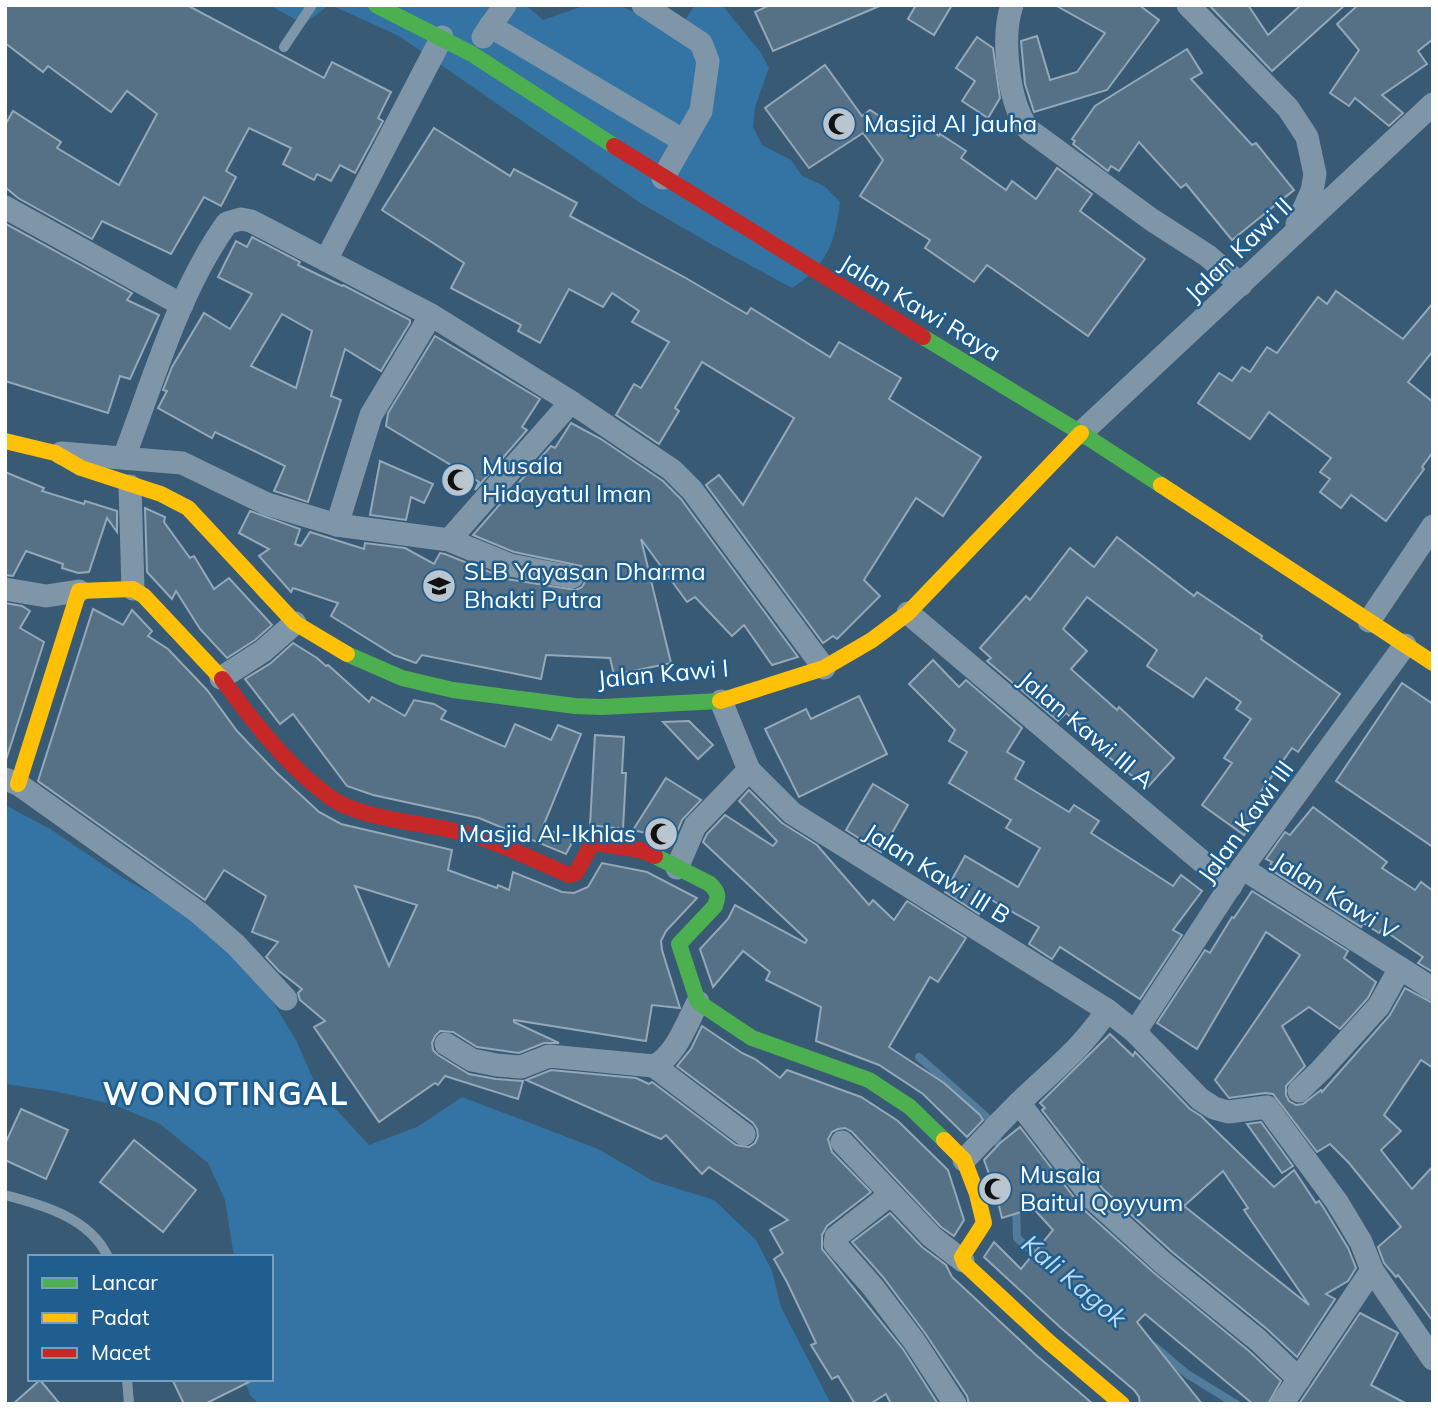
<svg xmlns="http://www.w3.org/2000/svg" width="1438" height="1409" font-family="Mulish,sans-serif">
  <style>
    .green { fill: #3474a4 }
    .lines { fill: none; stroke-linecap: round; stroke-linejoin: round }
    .stream { stroke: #517c9c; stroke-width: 8 }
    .building { fill: #567186; stroke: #94a8b7; stroke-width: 2; fill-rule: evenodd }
    .lane { stroke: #7f96a8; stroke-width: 10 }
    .street { stroke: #7f96a8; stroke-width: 23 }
    .fast { stroke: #4caf50; stroke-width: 16 }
    .slow { stroke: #ffc107; stroke-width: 16 }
    .jam { stroke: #c62828; stroke-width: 16 }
    .labels { text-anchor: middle; stroke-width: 5; stroke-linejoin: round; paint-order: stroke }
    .poi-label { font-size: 24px; fill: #fff; stroke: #1f5e8e; text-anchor: start }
    .street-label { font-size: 24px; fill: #fff; stroke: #1f5e8e }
    .water-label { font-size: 26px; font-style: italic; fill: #badbf3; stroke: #1f5e8e }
    .district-label { font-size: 32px; font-weight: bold; letter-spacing: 2px; fill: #fff; stroke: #1f5e8e }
  </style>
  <rect width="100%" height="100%" fill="#385a75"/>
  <!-- green -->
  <g class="green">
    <polygon points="269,5 329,5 304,24"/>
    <path d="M331,5h195l17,15 43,-15h32l43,19h21l13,-19h27l39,48 8,15 -14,39 -2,20 9,18 29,15 11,16 22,10 16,16c-5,40 -12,63 -48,86l-81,-44 -69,-40 -243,-168z"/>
    <polygon points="5,805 50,829 123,878 201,922 271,999 296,1040 318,1090 369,1145 417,1127 462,1097 598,1149 653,1181 714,1200 756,1240 772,1271 781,1307 831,1404 259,1404 250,1395 244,1379 271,1379 271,1257 234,1257 225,1200 208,1163 160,1124 112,1104 54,1091 5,1084"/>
  </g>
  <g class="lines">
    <!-- stream -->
    <g class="stream">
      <polyline points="919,1057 992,1122 1001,1153"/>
      <polyline points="1016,1203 1017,1238 1041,1259"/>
      <polyline points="1154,1346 1187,1374 1236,1404"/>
    </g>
  </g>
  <!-- building -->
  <g class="building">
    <polygon points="5,5 187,5 324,78 332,62 391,92 378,118 383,121 355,173 340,165 331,181 317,174 314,180 283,164 291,148 249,128 226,171 236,177 221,206 204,197 171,254 102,221 92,239 18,198 5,187 5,125 13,111 61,142 57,148 119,185 157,114 127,91 111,112 48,66 43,72 5,43"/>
    <polygon points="770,5 882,5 773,51 755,12"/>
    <polygon points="916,5 952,5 934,35 908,19"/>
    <polygon points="1055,5 1139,5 1159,20 1107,90 1034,112 1025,84 1021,41 1037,36 1050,80 1077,72 1105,33"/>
    <polygon points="1209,5 1248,5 1268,35 1301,5 1345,5 1272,71"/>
    <polygon points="1358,5 1433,5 1433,39 1418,51 1427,64 1382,95 1403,113 1389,126 1355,98 1349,106 1330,93 1359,50 1337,24"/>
    <polygon points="977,37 993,48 1000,98 988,118 962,101 975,81 956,68"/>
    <polygon points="1187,49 1202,73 1191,79 1252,145 1256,143 1294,190 1232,240 1186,184 1181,188 1139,142 1119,171 1111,166 1108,171 1073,144 1075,141 1072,139 1095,106"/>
    <polygon points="825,65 862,116 870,110 910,136 920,121 939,136 940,134 966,151 961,158 1006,190 1012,181 1036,199 1057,168 1092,194 1080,211 1145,259 1088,336 987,265 974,282 925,248 930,240 860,196 883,160 863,133 809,168 765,108"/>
    <polygon points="434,128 510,176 514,169 577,203 570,216 684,277 747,314 751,308 830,357 839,342 901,378 889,399 981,457 943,516 916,498 864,580 880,596 837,639 833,636 823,643 706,485 719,475 743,505 794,418 702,362 675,408 679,411 659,444 616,415 634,384 641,388 669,342 632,322 639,311 612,293 603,307 569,289 540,343 518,331 521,325 451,288 464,263 382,210"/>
    <polygon points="6,224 132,293 127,300 159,315 130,379 120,376 108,413 5,381"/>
    <path d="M252,237l48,25 -2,3 44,21 1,-1 67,35v3l-29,48 -36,-22 -14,47 10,4 -33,102 -34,-11 11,-25 -70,-34 -3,6 -54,-30 9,-17 -4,-1 9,-23 32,-54 26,16 22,-35 -34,-17 18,-36 11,6zM282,314l30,17 -16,57 -45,-22z"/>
    <polygon points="1336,291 1403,339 1433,303 1433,351 1408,382 1433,402 1433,452 1422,467 1424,469 1386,521 1351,495 1341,508 1320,492 1330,479 1320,472 1331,458 1269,412 1250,439 1198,403 1219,373 1232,381 1242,367 1250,372 1267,347 1277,353 1318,297 1327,304"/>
    <polygon points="435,336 540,399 522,427 527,430 475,490 479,482 386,426 388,413"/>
    <polygon points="571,423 601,439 663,481 681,499 798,657 772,665 744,625 732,636 695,597 687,602 641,539 671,663 614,675 610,658 546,655 541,679 422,655 416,663 394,655 331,616 338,603 293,588 291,592 259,556 269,549 239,533 250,511 300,529 295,544 301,546 310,532 364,549 365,543 405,548 434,564 440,553 445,554 507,579 576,590 582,587 586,580 585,573 581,566 514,552 473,535 551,446 555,448"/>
    <polygon points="380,461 433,484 424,503 411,497 406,520 370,515"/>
    <polygon points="5,472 44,488 42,491 84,504 85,501 117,511 117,532 107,518 89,572 78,573 62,568 63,564 26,551 13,576 5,575"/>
    <polygon points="145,508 165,517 164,522 190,558 194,556 214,589 229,578 272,625 255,640 227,658 200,629 176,591 172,599 147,572"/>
    <polygon points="1117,537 1194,596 1197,592 1262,636 1261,639 1340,694 1298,752 1292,748 1260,793 1266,797 1256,812 1259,814 1244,835 1202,805 1232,763 1224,758 1251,719 1236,709 1241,702 1206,678 1193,697 1147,666 1157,650 1087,597 1063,629 1087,651 1071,669 1117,710 1119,707 1174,758 1147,788 1095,746 1099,742 1066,713 1058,721 987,661 991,658 980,648 1026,596 1030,600 1070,548 1094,567"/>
    <polygon points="5,603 22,606 30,611 20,628 44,642 5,763"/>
    <path d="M93,609l30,16 9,-15 20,21 -4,5 20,13 39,41 30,41 39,41 43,40 22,12 111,26 -4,20 49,18 1,-3 11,5 4,-18 49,20 12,1 14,-6 14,-24 45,9 50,26 -31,33 -5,10 1,9 18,58 -28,-3 -6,36 -132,-21v2l45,21h-15l-25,10 -42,-6 -24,-15 -13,-1 -5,5 -3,7 1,7 5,5 31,19 27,5 27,2 -5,18 -73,-23 -7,9 -3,-2 -56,39 -65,-95 11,-6 -25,-21 -2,-7 4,-4 -23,-18 -13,-14 12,-15 -26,-10 14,-36 -42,-26 -19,30 -167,-119zM355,886l62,19 -28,61z"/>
    <polygon points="293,643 317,658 326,666 328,665 369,702 372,697 405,716 414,700 434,704 446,711 441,719 505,747 515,724 551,740 558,725 581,734 542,829 575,837 566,854 479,818 373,795 347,786 293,714 280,724 245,679 271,663"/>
    <polygon points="933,660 959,687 966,680 1022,728 1007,752 1024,762 1015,779 1069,812 1074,805 1099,821 1091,833 1173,886 1181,875 1202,891 1173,930 1182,935 1140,999 1060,947 1052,959 1029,944 1039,927 988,898 979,914 945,892 965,856 1018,887 1040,848 1006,828 1011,820 949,783 967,752 949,741 955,730 909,684"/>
    <polygon points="1402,683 1433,704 1433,847 1336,781"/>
    <polygon points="859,696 887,754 799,797 765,729 806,709 811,719"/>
    <polygon points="689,721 713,745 698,759 663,722"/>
    <polygon points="595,735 624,737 622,773 626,773 623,829 590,825"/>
    <polygon points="666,778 701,800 682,820 672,844 646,833 633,830"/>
    <polygon points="873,784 908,805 881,852 846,830"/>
    <polygon points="749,790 782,823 817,845 869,905 873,900 894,920 907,901 966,938 938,982 930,977 889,1047 944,1083 980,1115 983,1120 967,1137 923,1094 879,1065 816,1041 821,1007 766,980 770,972 743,951 713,987 700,949 728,919 735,905 805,943 807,940 703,842 707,834 725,815 773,846 777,841 739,801"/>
    <polygon points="1313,807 1387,862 1382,868 1415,890 1421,882 1433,891 1433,972 1418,963 1423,957 1382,929 1379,933 1363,923 1361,927 1268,868 1272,862 1266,859 1285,832 1290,835"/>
    <polygon points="1252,891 1348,951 1344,958 1376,982 1368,998 1340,1029 1309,1007 1282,1026 1305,1066 1286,1086 1286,1095 1289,1101 1296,1105 1303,1104 1321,1090 1322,1092 1390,1015 1405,988 1433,1003 1433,1068 1421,1060 1384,1115 1401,1131 1381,1150 1412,1189 1433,1166 1433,1321 1398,1275 1396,1277 1384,1263 1378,1247 1401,1227 1349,1163 1330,1144 1317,1152 1273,1094 1265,1093 1229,1098 1215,1080 1300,955 1266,932 1197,1049 1157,1023 1205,950 1210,953 1232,917 1234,918"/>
    <polygon points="702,1026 742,1053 755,1059 780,1078 787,1070 861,1097 898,1121 948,1170 964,1220 954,1236 941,1227 852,1132 845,1128 838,1129 832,1132 828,1139 832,1152 871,1192 827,1226 822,1235 822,1249 903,1349 938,1404 891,1404 886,1394 870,1404 855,1404 838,1376 832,1379 811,1345 816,1343 787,1282 774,1259 783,1253 770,1230 788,1220 709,1167 702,1174 666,1135 661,1139 526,1080 551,1070 636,1078 649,1084 652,1082 736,1145 749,1147 755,1143 758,1136 757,1129 753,1123 677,1066 691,1049"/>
    <path d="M1110,1034l23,22 2,-4 55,57 11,7 73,71 20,-17 22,33 3,-2 6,9 23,38 8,20 -8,13 -22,13 9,5 -38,58 -30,-28 -96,-78 -68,-62 -61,-79 3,-2 -5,-5zM1223,1171l25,37 -4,2 65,95 -125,-99z"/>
    <polygon points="21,1109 68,1130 46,1179 5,1160 5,1144"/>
    <polygon points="1261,1122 1293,1166 1282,1173 1247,1124"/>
    <polygon points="1020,1127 1083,1209 1153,1272 1249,1351 1281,1381 1268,1404 1253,1404 1145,1314 1137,1322 1202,1404 1140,1404 1139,1397 1134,1390 1061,1328 984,1257 994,1242 1021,1269 1053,1230 1033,1208 1002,1218 995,1190 984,1160 1000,1143"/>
    <polygon points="134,1140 196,1190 163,1232 100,1182"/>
    <polygon points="890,1213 922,1247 946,1265 952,1277 1036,1355 1093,1404 969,1404 967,1396 925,1333 883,1277 852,1242"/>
    <polygon points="1360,1313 1398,1333 1371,1385 1407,1404 1299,1404"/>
    <polygon points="172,1379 255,1379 205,1404 184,1404"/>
    <polygon points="40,1380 60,1404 13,1404"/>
  </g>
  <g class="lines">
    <!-- lane -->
    <g class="lane">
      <polyline points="284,47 312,5"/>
      <path d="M5,1195c38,10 85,23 103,62"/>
      <polyline points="127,1379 129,1404"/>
    </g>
    <!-- street -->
    <g class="street">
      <polyline points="643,5 701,43 708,61 701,111 663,178"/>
      <path d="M1012,5c-11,32 -4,99 17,125l123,90 56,36 33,29"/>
      <polyline points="1188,5 1288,108 1307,137 1315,174 1312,191 1297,224"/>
      <polyline points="490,26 684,141"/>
      <polyline points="483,37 505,5"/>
      <polyline points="5,207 182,305"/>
      <polyline points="326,260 442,37"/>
      <polyline points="1081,433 1433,104"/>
      <polyline points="61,453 182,463 267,504 337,525 449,540 510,565 572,577"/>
      <path d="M124,457c30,-78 54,-165 103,-234l14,-4 10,2 180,94 140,87 101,68 20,20 132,178"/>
      <polyline points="130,486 133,589"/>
      <polyline points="337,525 371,415 431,315"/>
      <polyline points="449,540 571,402"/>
      <polyline points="5,589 46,596 79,591"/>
      <polyline points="908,613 1231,886"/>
      <polyline points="1369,621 1433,526"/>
      <polyline points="221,678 263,651 295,623"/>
      <polyline points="721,701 749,770 792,813 1107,1010 1135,1032 1200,1099 1214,1108 1228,1112 1267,1107 1337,1202 1361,1242 1372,1270 1433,1359"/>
      <polyline points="5,779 18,784 198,912 236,945 286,999"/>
      <polyline points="677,868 695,826 749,770"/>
      <polyline points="1242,868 1433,989"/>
      <polyline points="1135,1032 1242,868 1405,645"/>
      <path d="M446,1044l26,16 25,5 24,2 28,-11 105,10c22,-10 33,-44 44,-64"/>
      <polyline points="654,1066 744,1134"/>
      <polyline points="1299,1091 1320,1071 1379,1006 1400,968"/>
      <polyline points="1019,1103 1093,1199 1162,1262 1258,1340 1299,1379"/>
      <polyline points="842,1142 932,1237 963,1261"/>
      <path d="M964,1160c19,-19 37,-40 57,-59 31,-30 63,-54 86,-91"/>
      <polyline points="890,1195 836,1237 835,1244 872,1286 914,1341 955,1404"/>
      <polyline points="1282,1404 1372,1270"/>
    </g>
    <!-- fast -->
    <g class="fast">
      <polyline points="376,5 472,54 614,146"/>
      <polyline points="923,337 1081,433 1161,485"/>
      <polyline points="347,654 402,678 453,690 575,706 602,707 720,701"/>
      <path d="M655,856l55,28c8,8 9,12 5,22l-36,38 19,58 54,36 117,42 41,27 34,33"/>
    </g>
    <!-- slow -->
    <g class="slow">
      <polyline points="5,441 55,453 81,468 161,494 188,508 295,623 347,654"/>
      <polyline points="1161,485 1433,663"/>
      <polyline points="720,701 824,668 872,640 908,613 1081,433"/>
      <polyline points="18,784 79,591 133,589 144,596 222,679"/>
      <polyline points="944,1140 964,1160 977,1194 984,1223 962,1257 965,1264 1049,1342 1122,1404"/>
    </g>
    <!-- jam -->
    <g class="jam">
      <polyline points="614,146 923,337"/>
      <path d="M222,679c31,43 66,88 109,119 32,23 104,25 144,38 32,10 63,26 94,39l7,-2 14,-26 5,-4 45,7 15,6"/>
    </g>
  </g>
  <!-- icons -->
  <defs>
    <g id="mosque-disc" transform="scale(1.75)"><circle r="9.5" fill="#b9c5cf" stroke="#1f5e8e"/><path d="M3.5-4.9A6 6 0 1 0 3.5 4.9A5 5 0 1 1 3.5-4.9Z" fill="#111"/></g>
    <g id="school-disc" transform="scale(1.75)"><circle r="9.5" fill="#b9c5cf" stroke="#1f5e8e"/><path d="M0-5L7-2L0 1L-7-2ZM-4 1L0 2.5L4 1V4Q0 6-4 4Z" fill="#111"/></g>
  </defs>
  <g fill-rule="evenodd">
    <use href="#mosque-disc" x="839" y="124"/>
    <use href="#mosque-disc" x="458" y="480"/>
    <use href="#school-disc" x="439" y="586"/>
    <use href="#mosque-disc" x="661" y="834"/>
    <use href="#mosque-disc" x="995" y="1189"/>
  </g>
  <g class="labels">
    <!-- poi labels -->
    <g class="poi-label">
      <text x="864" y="132">Masjid Al Jauha</text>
      <text x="482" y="474">Musala<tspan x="482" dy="28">Hidayatul Iman</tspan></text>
      <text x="464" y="580">SLB Yayasan Dharma<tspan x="464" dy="28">Bhakti Putra</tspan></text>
      <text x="636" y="842" text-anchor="end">Masjid Al-Ikhlas</text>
      <text x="1020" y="1183">Musala<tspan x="1020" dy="28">Baitul Qoyyum</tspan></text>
    </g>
    <!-- street labels -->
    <g class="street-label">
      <text transform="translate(1239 250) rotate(-44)" y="8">Jalan Kawi II</text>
      <text transform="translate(920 308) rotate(31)" y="8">Jalan Kawi Raya</text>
      <text transform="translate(663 674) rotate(-5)" y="8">Jalan Kawi I</text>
      <text transform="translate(1086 730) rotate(40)" y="8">Jalan Kawi III A</text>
      <text transform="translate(1246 822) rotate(-54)" y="8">Jalan Kawi III</text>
      <text transform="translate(937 874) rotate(32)" y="8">Jalan Kawi III B</text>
      <text transform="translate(1335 896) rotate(32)" y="8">Jalan Kawi V</text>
    </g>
    <!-- water labels -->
    <g class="water-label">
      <text transform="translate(1074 1281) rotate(40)" y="9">Kali Kagok</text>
    </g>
    <!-- district labels -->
    <g class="district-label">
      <text x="226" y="1105">WONOTINGAL</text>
    </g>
  </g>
  <!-- border -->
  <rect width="1438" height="1409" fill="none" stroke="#ffffff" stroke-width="14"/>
  <!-- legend -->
  <rect x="28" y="1255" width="245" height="126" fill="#1f5e8e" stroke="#799ebb" stroke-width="2"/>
  <rect x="42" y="1278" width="35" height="10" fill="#4caf50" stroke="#799ebb" stroke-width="2"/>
  <text x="91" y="1290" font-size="21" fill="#ffffff">Lancar</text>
  <rect x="42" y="1313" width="35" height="10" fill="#ffc107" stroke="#799ebb" stroke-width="2"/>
  <text x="91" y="1325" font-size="21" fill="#ffffff">Padat</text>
  <rect x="42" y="1348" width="35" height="10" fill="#c62828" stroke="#799ebb" stroke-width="2"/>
  <text x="91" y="1360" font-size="21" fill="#ffffff">Macet</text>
</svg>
